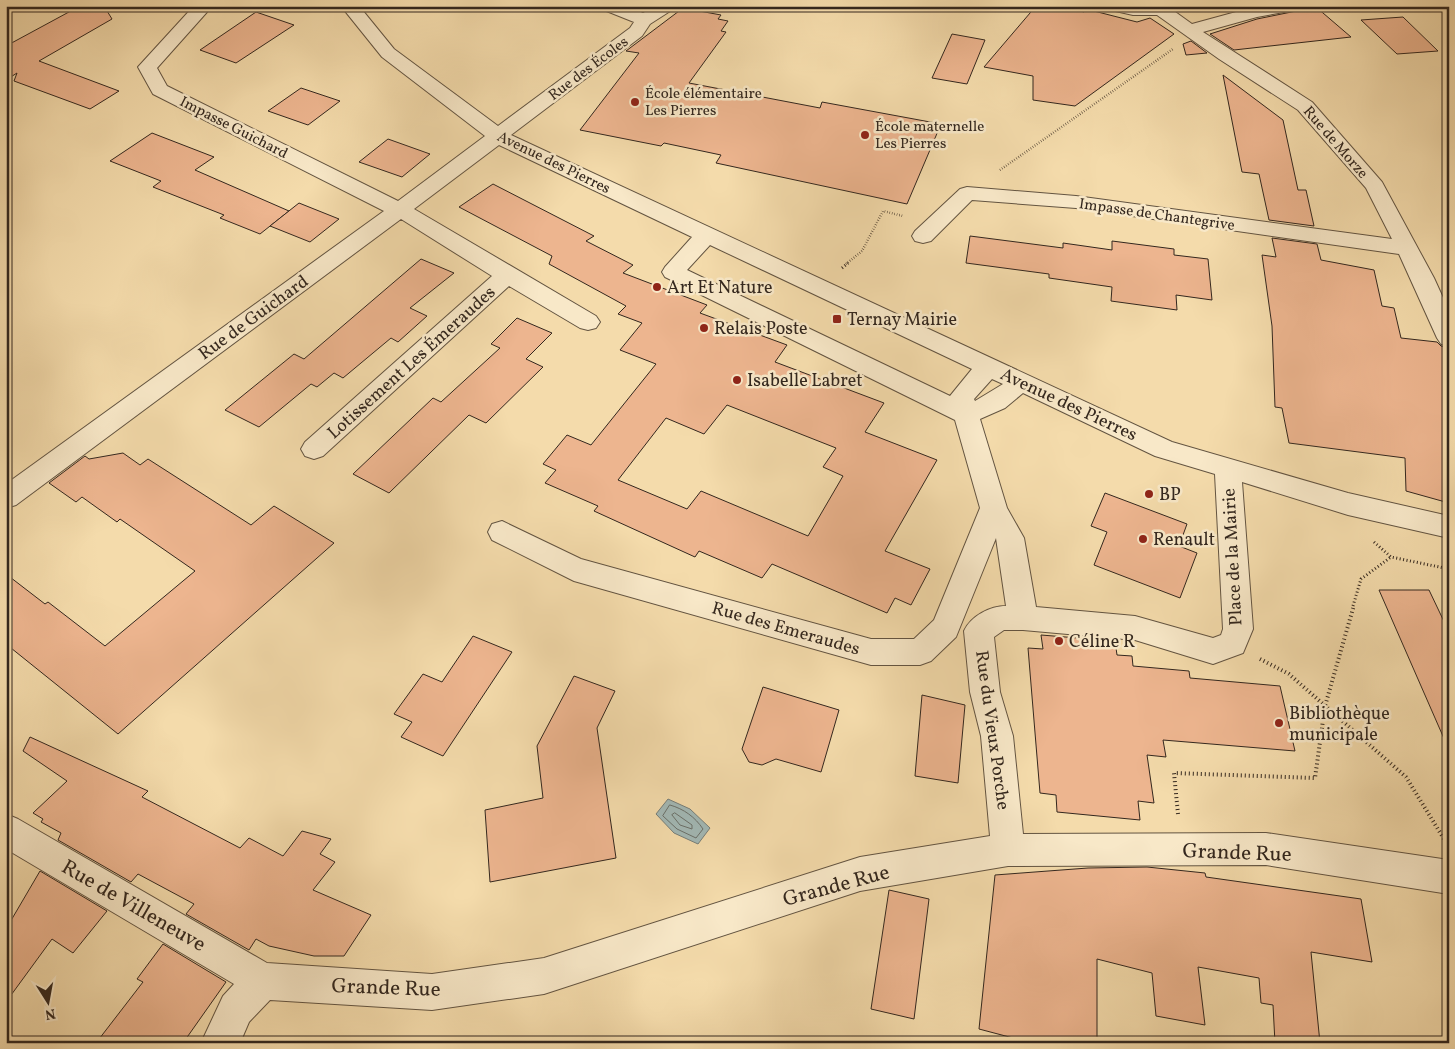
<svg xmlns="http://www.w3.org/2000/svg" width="1455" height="1049" font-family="Vollkorn,serif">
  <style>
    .water { fill: #a2b8b5; stroke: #767e79 }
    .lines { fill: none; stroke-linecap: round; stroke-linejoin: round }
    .shore { stroke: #6a706a; stroke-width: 1 }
    .building { fill: #edb58f; stroke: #33271e; fill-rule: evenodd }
    .minor-casing { stroke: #635441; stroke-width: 2 }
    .path-far2 { stroke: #33271e; stroke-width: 2.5; stroke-dasharray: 0.5 2; stroke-linecap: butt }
    .path-far1 { stroke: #33271e; stroke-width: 3; stroke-dasharray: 1 2.5; stroke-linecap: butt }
    .path { stroke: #33271e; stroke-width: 4; stroke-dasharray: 1 3; stroke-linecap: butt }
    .minor { fill: #f8e8c8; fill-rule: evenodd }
    .poi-dot { fill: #8f2418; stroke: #f8e8c8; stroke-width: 2 }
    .labels { text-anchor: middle; stroke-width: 5; stroke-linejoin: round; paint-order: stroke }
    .far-street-label { font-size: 15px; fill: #33271e; stroke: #f8e8c8 }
    .far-poi-label { font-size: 15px; fill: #33271e; stroke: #f8e8c8; text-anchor: start }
    .poi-label { font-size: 18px; fill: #33271e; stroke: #f8e8c8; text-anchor: start }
    .street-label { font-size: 18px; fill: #33271e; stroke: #f8e8c8 }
    .near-street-label { font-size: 21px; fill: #33271e; stroke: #f8e8c8 }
  </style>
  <rect width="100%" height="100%" fill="#f4dbab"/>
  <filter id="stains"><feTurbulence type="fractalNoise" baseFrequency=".004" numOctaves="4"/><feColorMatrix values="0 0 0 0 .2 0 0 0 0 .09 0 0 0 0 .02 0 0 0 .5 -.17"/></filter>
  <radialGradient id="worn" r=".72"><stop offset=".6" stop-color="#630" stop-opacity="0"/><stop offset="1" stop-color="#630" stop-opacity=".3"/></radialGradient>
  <!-- water -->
  <polygon class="water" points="668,799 690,809 710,828 698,844 674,833 656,814"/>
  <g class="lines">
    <!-- shore -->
    <g class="shore">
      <path d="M670,805c14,4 25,12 33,24l-7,9 -19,-9 -14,-13z"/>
      <polygon points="675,813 692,825 692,829 680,825 672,815"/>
    </g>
  </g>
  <!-- building -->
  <g class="building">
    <polygon points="80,6 104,6 112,19 39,61 119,91 90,109 14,81 17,73 6,80 6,46"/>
    <polygon points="1036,6 1063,6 1084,12 1086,9 1137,22 1150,18 1174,34 1075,106 1033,100 1033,76 984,67"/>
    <polygon points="1316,7 1351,37 1234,50 1210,34 1257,19"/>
    <polygon points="683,8 721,15 718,19 728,21 721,31 726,32 689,83 820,108 822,102 941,124 907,204 716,163 721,155 664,143 661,146 580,130 639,53 626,51"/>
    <polygon points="256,12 294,25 236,63 200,50"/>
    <polygon points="1403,17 1438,51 1397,54 1361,20"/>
    <polygon points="952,34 985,40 967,84 932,78"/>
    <polygon points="1191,41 1207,53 1186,55 1183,44"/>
    <polygon points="1223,75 1283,120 1298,190 1306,190 1314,226 1269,220 1259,174 1242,172"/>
    <polygon points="301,88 340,101 308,125 268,111"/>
    <polygon points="152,133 214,157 195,170 289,211 260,234 220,218 224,215 153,187 161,181 110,161"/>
    <polygon points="388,139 430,154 402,177 359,162"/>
    <path d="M493,184l101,52 -8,5 47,24 -10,8 84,32 -7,8 87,32 -12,17 109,41 -19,29 72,28 -52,91 45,18 -19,36 -16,-7 -8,15 -115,-49 -10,14 -63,-27 -4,6 -101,-46 4,-5 -53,-23 11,-13 -13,-6 24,-29 24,10 65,-81 -36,-14 22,-27 -24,-9 8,-8 -77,-42 3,-8 -93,-49zM727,405l109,43 -13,19 20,9 -35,60 -107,-45 -14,18 -69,-29 48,-62 38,16z"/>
    <polygon points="299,203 339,219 310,242 270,226"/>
    <polygon points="970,236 1063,248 1063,243 1112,250 1112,241 1174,249 1174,255 1208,259 1212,300 1176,295 1177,310 1111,301 1112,287 1049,278 1049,274 966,263"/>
    <polygon points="1272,238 1317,244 1321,260 1374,270 1382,306 1394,308 1401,338 1437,342 1441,346 1449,348 1449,503 1406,491 1405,458 1289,443 1282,408 1275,407 1272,326 1262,255 1276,257"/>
    <polygon points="421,259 454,273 410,308 427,316 398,342 391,338 343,378 334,373 317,387 311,384 259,427 225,410 294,354 304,359"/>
    <polygon points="517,318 552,333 526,359 543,367 486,423 469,415 389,493 353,474 433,398 441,402 500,348 491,344"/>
    <polygon points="123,453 140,465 148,459 251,525 274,506 334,543 118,734 6,644 6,574 45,604 48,602 105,646 195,571 120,519 117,522 82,497 76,502 49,483 85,456 89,459"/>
    <polygon points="1105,493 1187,524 1179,546 1197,553 1180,598 1094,565 1107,532 1091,526"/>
    <polygon points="1379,590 1429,590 1449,632 1449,750"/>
    <polygon points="1041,635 1115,641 1117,655 1132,656 1133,666 1189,671 1190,678 1280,686 1295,751 1163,740 1166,757 1147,755 1154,803 1138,801 1140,820 1057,812 1056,795 1040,793 1028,648 1043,649"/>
    <polygon points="473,636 512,652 443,756 401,737 412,722 394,714 423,674 442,682"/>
    <polygon points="574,676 615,691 597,728 616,858 490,882 485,810 543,798 537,746"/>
    <polygon points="763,687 839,710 821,772 776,759 762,765 749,762 742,749"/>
    <polygon points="922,695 965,705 958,783 915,776"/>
    <polygon points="30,737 148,791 142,797 240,848 249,838 283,856 302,831 331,839 320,854 335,862 313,890 371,915 344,956 314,956 269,946 256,939 249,950 186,914 194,904 138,874 131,882 58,840 61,833 41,822 43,819 33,813 67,781 23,751"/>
    <polygon points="1147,867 1205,873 1206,877 1361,899 1372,962 1311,952 1320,1043 1275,1043 1273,1005 1261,1003 1259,978 1198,967 1205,1025 1156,1016 1152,973 1097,959 1097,1043 1032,1043 979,1029 995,875 1088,868"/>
    <polygon points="40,871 107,911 73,953 52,939 6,1002 6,929"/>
    <polygon points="889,890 929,899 914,1019 871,1009"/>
    <polygon points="163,944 226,982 183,1043 96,1043 143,982 137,979"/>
  </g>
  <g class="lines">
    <!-- minor casing -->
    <g class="minor-casing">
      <g id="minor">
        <path d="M341,6h18l35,43 104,77 132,-98 4,-6 -30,-12 -3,-4h25l17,7 13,-7h22l-28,18 -8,12 -131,99 661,307 176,51 101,23v22l-101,-23 -106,-33 11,147 -10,24 -30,11 -78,-24 -112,-10h-19l-10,7 6,55 13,44 10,98 243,-1 183,27v34l-183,-29 -258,1 -148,25 -316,103 -112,16 -162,-10 -21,22 -9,21h-39l22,-47 11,-12 -228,-135v-35l12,5 249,144 165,11 112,-16 316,-101 130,-21 -9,-100 -11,-44 -6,-61c7,-15 26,-25 42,-25l-10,-68 -40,99 -25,24 -11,4h-49l-297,-84 -82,-41 -4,-8 4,-8 10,-3 79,38 290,80h43l20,-19 46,-112 -25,-88 -290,-143 -3,-5 3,-5 27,-30 -193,-92 -85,64 182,107 4,6 -4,6 -8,2 -8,-2 -71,-42 -186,170 -9,3 -9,-3 -4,-7 4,-7 187,-166 -91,-57 -385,286 -10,3v-24l378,-273 -231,-117 -15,-27 54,-59h12l3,4 -50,56 10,18 231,115 87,-65 -103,-79zM710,245l262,124 -22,27 -263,-126zM992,379l11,5 -28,17 -1,-2zM1023,393l132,63 60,18 8,155 -2,6 -8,3 -78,-22 -99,-9 -12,-69 -17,-30 -27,-89 25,-11z"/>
        <polygon points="1108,6 1167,6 1192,24 1258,6 1298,6 1295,10 1257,17 1203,32 1312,102 1382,182 1434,278 1449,311 1449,346 1441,344 1437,338 1399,254 1076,208 972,200 931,241 923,243 915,241 912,236 915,231 960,189 967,187 1076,196 1392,239 1366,188 1298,110 1219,59 1157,15 1133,15 1111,10"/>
      </g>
    </g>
    <!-- path-far2 -->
    <g class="path-far2">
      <polyline points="1000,170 1173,49"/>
      <polyline points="846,264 862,251 883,211 903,216"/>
    </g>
    <!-- path-far1 -->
    <g class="path-far1">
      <polyline points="842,268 848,263"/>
      <polyline points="1374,542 1391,557 1449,569"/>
      <polyline points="1353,606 1361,579 1391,557"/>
    </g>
    <!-- path -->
    <g class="path">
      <polyline points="1260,659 1289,674 1406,777 1444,839"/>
      <polyline points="1178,814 1174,773 1315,778 1325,706 1354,605"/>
    </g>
    <!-- minor -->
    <use href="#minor" class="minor"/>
  </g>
  <!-- markers -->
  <g class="poi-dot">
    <circle cx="635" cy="102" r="5"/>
    <circle cx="865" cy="135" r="5"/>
    <circle cx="657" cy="287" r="5"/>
    <rect x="832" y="314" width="10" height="10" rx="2.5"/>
    <circle cx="704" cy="328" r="5"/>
    <circle cx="737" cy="380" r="5"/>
    <circle cx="1149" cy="494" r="5"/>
    <circle cx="1143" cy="539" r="5"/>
    <circle cx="1059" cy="641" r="5"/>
    <circle cx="1279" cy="723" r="5"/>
  </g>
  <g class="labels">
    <!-- far-street labels -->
    <g class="far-street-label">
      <text transform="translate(588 68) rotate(-37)" y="5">Rue des Écoles</text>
      <text transform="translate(234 127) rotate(27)" y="5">Impasse Guichard</text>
      <text transform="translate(1336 142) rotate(49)" y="5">Rue de Morze</text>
      <text transform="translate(554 162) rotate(26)" y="5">Avenue des Pierres</text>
      <text transform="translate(1157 214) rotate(8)" y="5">Impasse de Chantegrive</text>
    </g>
    <!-- far-poi labels -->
    <g class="far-poi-label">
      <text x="645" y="98">École élémentaire<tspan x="645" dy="17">Les Pierres</tspan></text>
      <text x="875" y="131">École maternelle<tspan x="875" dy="17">Les Pierres</tspan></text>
    </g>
    <!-- poi labels -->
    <g class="poi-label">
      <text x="667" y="293">Art Et Nature</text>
      <text x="847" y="325">Ternay Mairie</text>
      <text x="714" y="334">Relais Poste</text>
      <text x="747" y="386">Isabelle Labret</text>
      <text x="1159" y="500">BP</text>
      <text x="1153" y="545">Renault</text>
      <text x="1069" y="647">Céline R</text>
      <text x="1289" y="719">Bibliothèque<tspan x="1289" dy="21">municipale</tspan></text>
    </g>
    <!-- street labels -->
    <g class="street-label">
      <text transform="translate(253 317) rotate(-36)" y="6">Rue de Guichard</text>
      <text transform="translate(411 362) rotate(-42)" y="6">Lotissement Les Émeraudes</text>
      <text transform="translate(1069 404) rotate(25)" y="6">Avenue des Pierres</text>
      <text transform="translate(1232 557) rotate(-93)" y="6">Place de la Mairie</text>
      <text transform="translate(786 628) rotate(16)" y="6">Rue des Emeraudes</text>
      <text transform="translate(993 730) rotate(82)" y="6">Rue du Vieux Porche</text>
    </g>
    <!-- near-street labels -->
    <g class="near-street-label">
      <text transform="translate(1237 852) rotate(2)" y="7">Grande Rue</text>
      <text transform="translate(836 885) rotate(-15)" y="7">Grande Rue</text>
      <text transform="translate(134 905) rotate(30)" y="7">Rue de Villeneuve</text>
      <text transform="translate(386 987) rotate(2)" y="7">Grande Rue</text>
    </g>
  </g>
  <!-- margin -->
  <rect width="1455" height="1049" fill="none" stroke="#f4dbab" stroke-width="25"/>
  <rect x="8" y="8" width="1440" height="1034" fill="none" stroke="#33271e" stroke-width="2.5"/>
  <rect x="12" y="12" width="1430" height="1024" fill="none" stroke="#33271e"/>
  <!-- north arrow -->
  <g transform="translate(48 1002) rotate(169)" stroke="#f8e8c8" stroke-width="4" paint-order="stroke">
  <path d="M0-4L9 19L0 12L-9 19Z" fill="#33271e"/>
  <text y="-8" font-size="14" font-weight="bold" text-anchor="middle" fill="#33271e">N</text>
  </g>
  <rect width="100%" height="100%" filter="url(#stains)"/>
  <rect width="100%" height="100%" fill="url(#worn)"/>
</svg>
